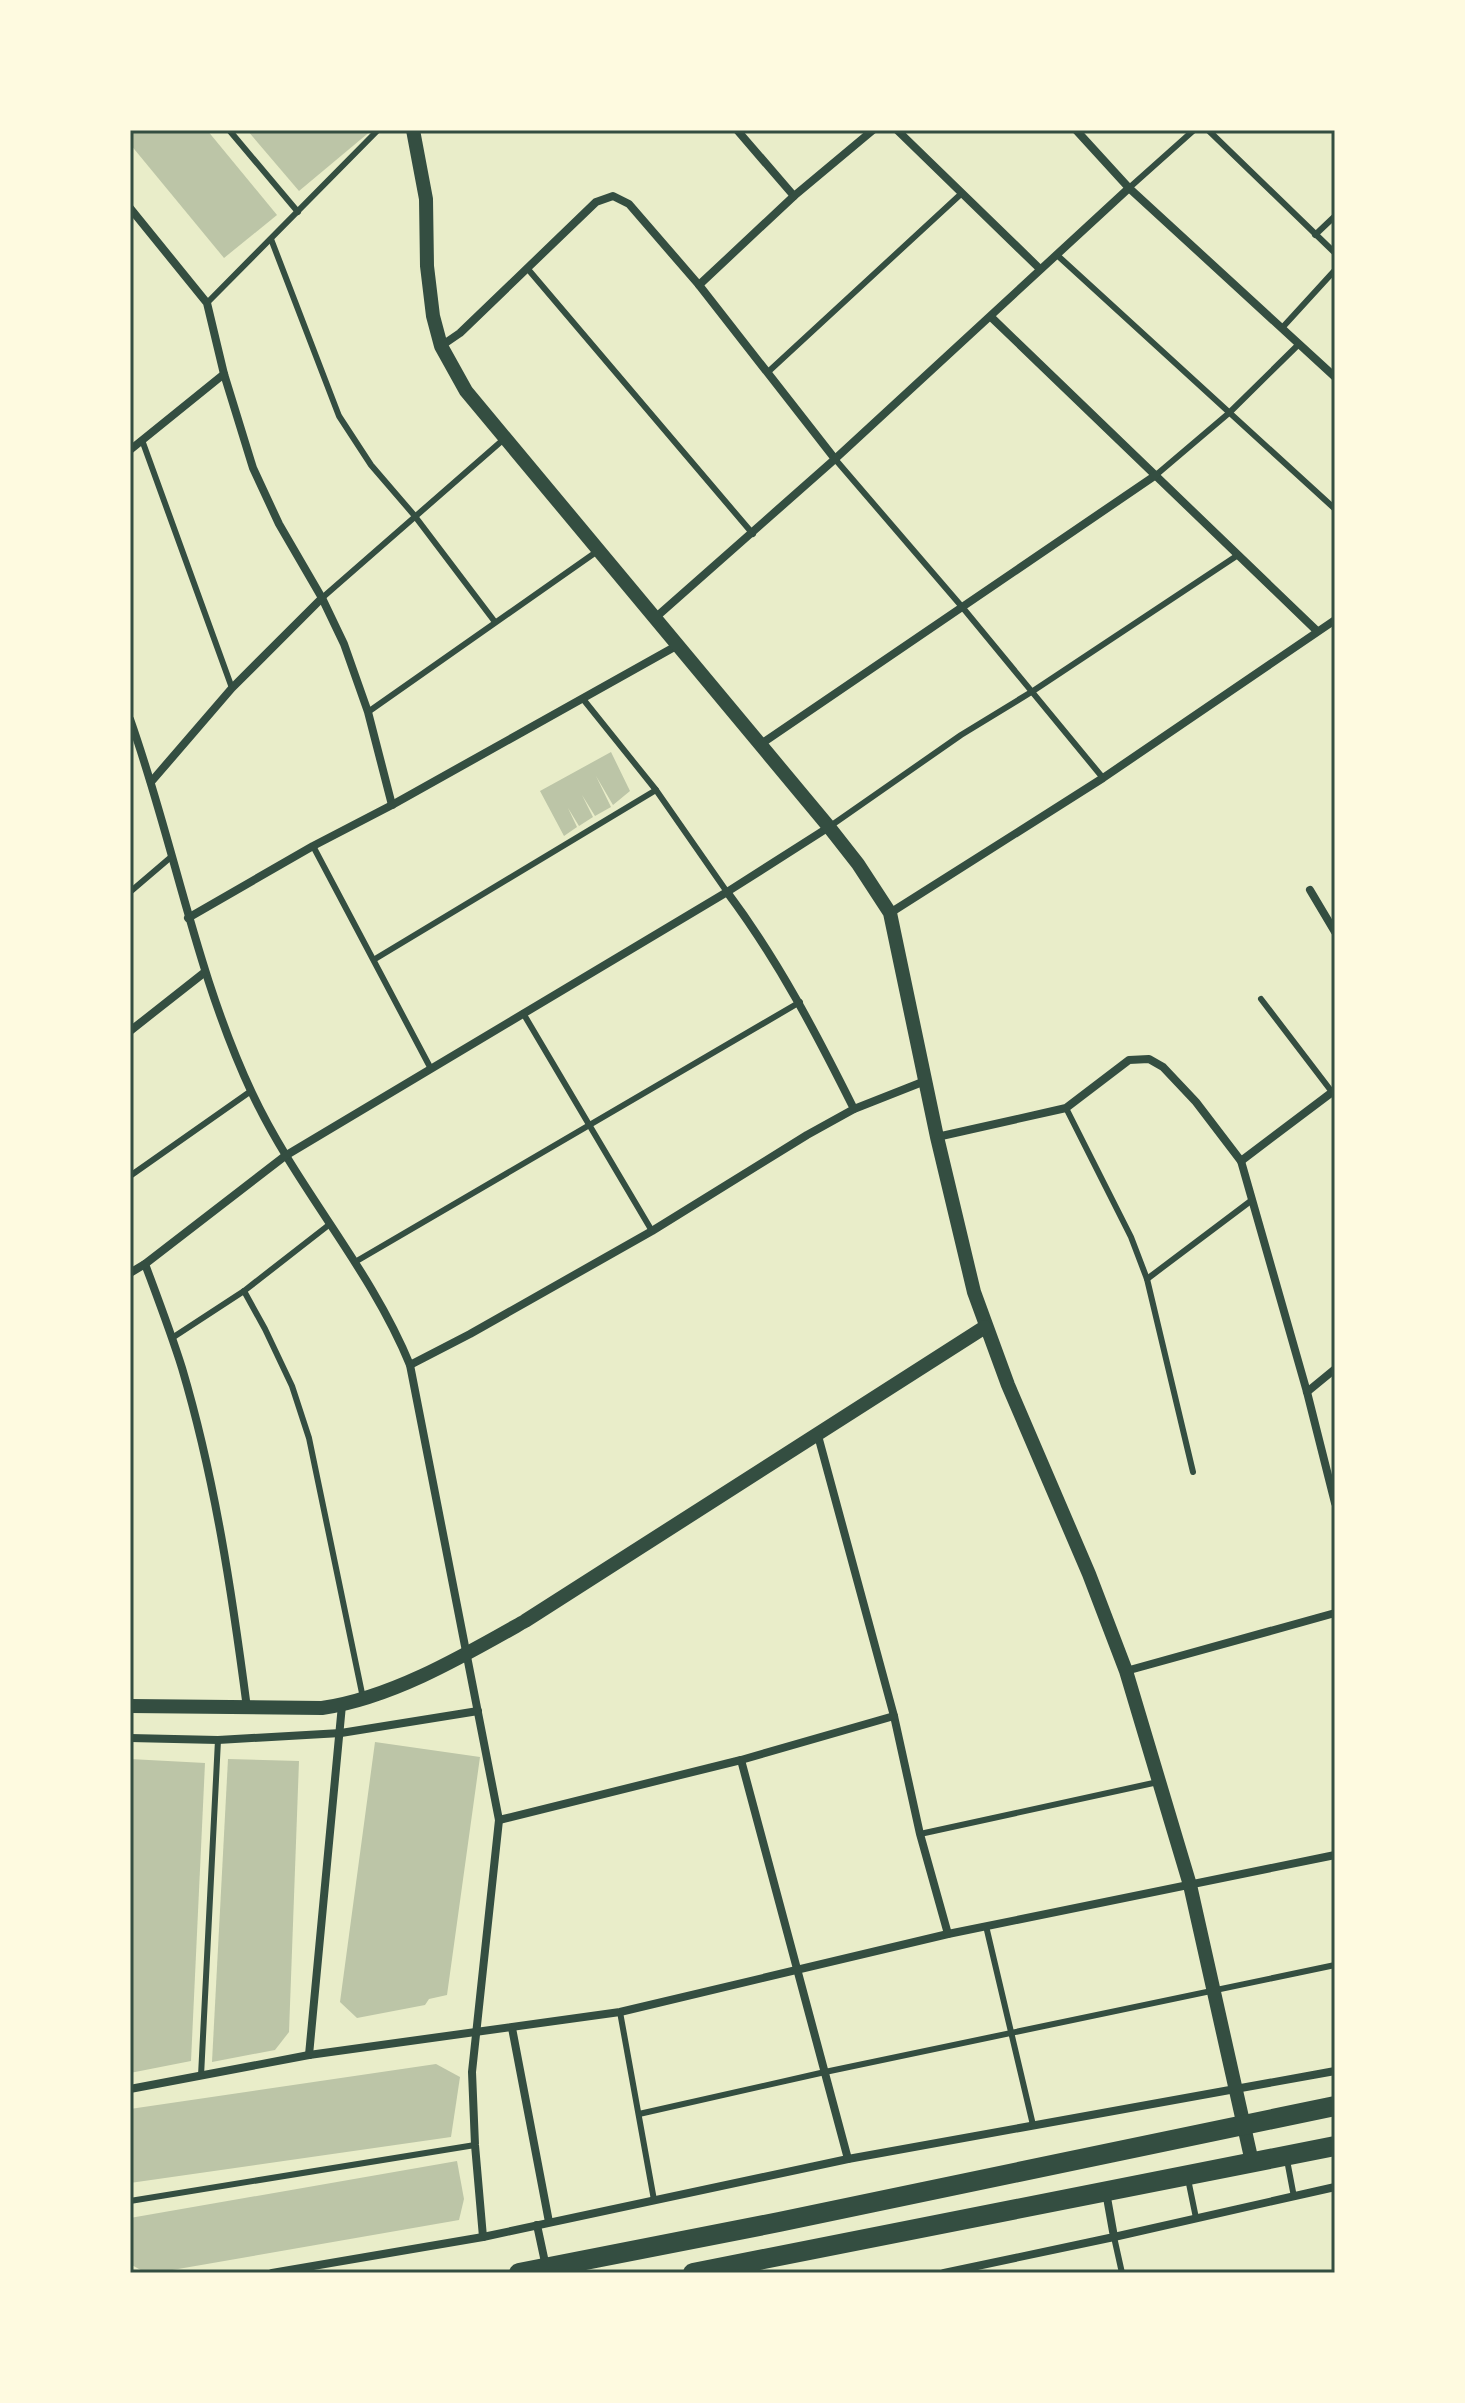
<svg xmlns="http://www.w3.org/2000/svg" width="1465" height="2403" font-family="'Public Sans',sans-serif">
  <style>
    .building { fill: #bcc5a7 }
    .lines { fill: none; stroke-linecap: round; stroke-linejoin: round }
    .service { stroke: #344e41; stroke-width: 6 }
    .minor { stroke: #344e41; stroke-width: 8 }
    .tertiary { stroke: #344e41; stroke-width: 14 }
    .trunk { stroke: #344e41; stroke-width: 20 }
    .neatline { fill: none; stroke: #344e41; stroke-width: 3 }
  </style>
  <rect width="100%" height="100%" fill="#e9edc9"/>
  <!-- building -->
  <g class="building">
    <polygon points="130,130 207,130 277,215 224,258 130,144"/>
    <polygon points="247,130 372,130 299,191"/>
    <polygon points="611,752 630,791 613,805 596,776 611,807 595,816 582,795 593,817 579,826 568,808 577,827 564,836 540,791"/>
    <polygon points="375,1742 480,1757 447,1995 429,1999 425,2005 357,2018 340,2002"/>
    <polygon points="130,1759 205,1763 191,2061 130,2073"/>
    <polygon points="228,1759 299,1761 289,2032 275,2050 212,2062"/>
    <polygon points="436,2064 460,2077 451,2137 130,2183 130,2109"/>
    <polygon points="457,2161 464,2199 459,2220 155,2273 146,2273 130,2264 130,2218"/>
  </g>
  <g class="lines">
    <!-- service -->
    <g class="service">
      <polyline points="229,130 298,212"/>
      <polyline points="1208,130 1335,253"/>
      <polyline points="1129,188 1194,130"/>
      <polyline points="1315,235 1335,216"/>
      <polyline points="271,239 339,416 371,465 414,515 495,622"/>
      <polyline points="1057,255 1335,509"/>
      <polyline points="527,268 753,534"/>
      <polyline points="207,303 378,130"/>
      <polyline points="1282,328 1335,270"/>
      <polyline points="768,372 962,193"/>
      <polyline points="142,440 232,688"/>
      <polyline points="835,459 963,608 1103,778"/>
      <polyline points="1156,475 1229,413 1299,344"/>
      <polyline points="322,598 504,439"/>
      <polyline points="583,699 656,790 727,892"/>
      <polyline points="368,712 599,550"/>
      <polyline points="829,827 961,735 1033,691 1238,555"/>
      <polyline points="313,846 430,1067"/>
      <polyline points="130,892 171,857"/>
      <polyline points="375,959 656,790"/>
      <polyline points="1261,999 1332,1092"/>
      <polyline points="523,1013 652,1231"/>
      <polyline points="1066,1108 1131,1237 1147,1279 1193,1472"/>
      <polyline points="130,1176 251,1091"/>
      <polyline points="355,1262 800,1002"/>
      <polyline points="1147,1279 1252,1200"/>
      <polyline points="244,1291 265,1329 292,1386 309,1438 363,1698"/>
      <polyline points="172,1338 244,1291 330,1224"/>
      <polyline points="920,1834 1158,1782"/>
      <polyline points="986,1926 1033,2125"/>
      <polyline points="620,2012 654,2200"/>
      <polyline points="201,2076 218,1740"/>
      <polyline points="639,2114 825,2072 1335,1965"/>
      <polyline points="1287,2160 1294,2197"/>
      <polyline points="1188,2179 1196,2218"/>
      <polyline points="130,2201 475,2145"/>
      <polyline points="1114,2237 1122,2273"/>
    </g>
    <!-- minor -->
    <g class="minor">
      <polyline points="737,130 794,196"/>
      <polyline points="897,130 1040,269"/>
      <polyline points="1076,130 1129,188 1335,377"/>
      <polyline points="130,208 207,303 224,374 253,468 279,524 322,598 344,644 368,712 392,805"/>
      <polyline points="699,285 794,196 873,130"/>
      <polyline points="991,317 1317,631"/>
      <polyline points="441,346 460,333 596,202 613,196 629,204 699,285 835,459"/>
      <polyline points="130,450 224,374"/>
      <polyline points="655,618 835,459 1129,188"/>
      <path d="M130,719c44,124 66,255 122,374 45,96 118,174 158,272l89,455 -27,252 3,73 8,92"/>
      <polyline points="761,744 1156,475"/>
      <polyline points="151,782 232,688 322,598"/>
      <polyline points="1310,890 1335,932"/>
      <path d="M727,892c51,68 89,141 127,217"/>
      <polyline points="890,913 1103,778 1335,620"/>
      <polyline points="188,918 313,846 392,805 678,645"/>
      <polyline points="130,1031 205,972"/>
      <polyline points="937,1137 1066,1108 1129,1060 1149,1059 1163,1067 1196,1102 1241,1161 1307,1392 1335,1503"/>
      <polyline points="1241,1161 1335,1090"/>
      <path d="M145,1264c13,35 26,69 37,104 33,111 50,225 65,340"/>
      <polyline points="130,1273 145,1264 285,1156 727,892 829,827"/>
      <polyline points="410,1365 470,1334 652,1231 807,1135 854,1109 925,1081"/>
      <polyline points="1307,1392 1335,1369"/>
      <polyline points="817,1432 894,1716 920,1834 948,1934"/>
      <polyline points="1126,1671 1335,1613"/>
      <polyline points="130,1738 218,1740 341,1733 478,1711"/>
      <polyline points="741,1760 848,2159"/>
      <polyline points="499,1820 741,1760 894,1716"/>
      <polyline points="512,2028 549,2222"/>
      <polyline points="309,2055 342,1705"/>
      <polyline points="130,2089 309,2055 620,2012 948,1934 1335,1855"/>
      <polyline points="537,2225 546,2267"/>
      <polyline points="1114,2237 1335,2187"/>
      <polyline points="272,2273 483,2237 848,2159 1335,2071"/>
      <polyline points="944,2273 1114,2237 1106,2192"/>
    </g>
    <!-- tertiary -->
    <g class="tertiary">
      <polyline points="413,130 426,199 427,266 433,316 441,346 466,391 829,827 858,864 890,913 937,1137 974,1292 1008,1385 1089,1574 1126,1671 1190,1885 1252,2162"/>
      <path d="M130,1706l192,2c70,-10 143,-53 203,-87l460,-294"/>
    </g>
    <!-- trunk -->
    <g class="trunk">
      <polyline points="519,2273 779,2222 1335,2106"/>
      <polyline points="693,2273 1335,2146"/>
    </g>
  </g>
  <!-- border -->
  <rect width="1465" height="2403" fill="none" stroke="#fefae0" stroke-width="264"/>
  <rect x="132" y="132" width="1201" height="2139" class="neatline"/>
</svg>
